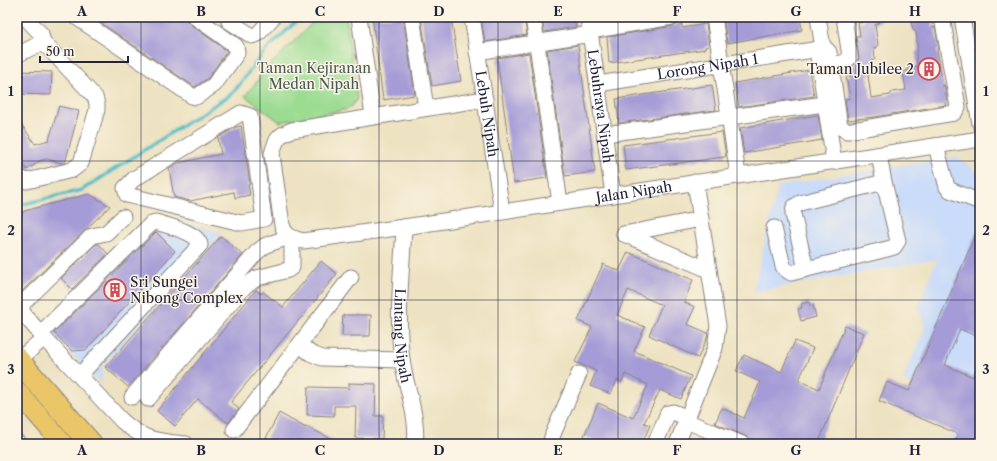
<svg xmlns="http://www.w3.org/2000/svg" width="997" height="461" font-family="'Libre Caslon Text',serif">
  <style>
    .built { fill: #cadcf9 }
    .green { fill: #9bdc92; stroke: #5e7f66 }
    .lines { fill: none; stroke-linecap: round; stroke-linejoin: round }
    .stream { stroke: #4ebcc6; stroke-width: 3.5 }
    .building { fill: #a59cd7 }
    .minor-casing { stroke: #88827e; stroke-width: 17 }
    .major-casing { stroke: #88827e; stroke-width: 21 }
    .highway-casing { stroke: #88827e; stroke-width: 24 }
    .minor { stroke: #fff; stroke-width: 15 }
    .major { stroke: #eac669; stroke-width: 19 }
    .highway { stroke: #eac669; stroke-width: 22 }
    .grid { fill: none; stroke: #22223b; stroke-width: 1; stroke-opacity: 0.55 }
    .labels { text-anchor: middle; stroke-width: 3; stroke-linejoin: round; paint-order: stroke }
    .street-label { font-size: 14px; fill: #22223b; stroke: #fcf5e5 }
    .park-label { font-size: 14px; fill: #465a55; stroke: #fcf5e5 }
    .poi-label { font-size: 14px; fill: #22223b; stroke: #fcf5e5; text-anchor: end }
    .neatline { fill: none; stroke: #22223b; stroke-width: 1.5 }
    .grid-label { font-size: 13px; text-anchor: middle; font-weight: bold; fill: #22223b }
  </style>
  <rect width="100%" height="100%" fill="#fcf5e5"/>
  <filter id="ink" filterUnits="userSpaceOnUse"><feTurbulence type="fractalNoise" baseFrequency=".025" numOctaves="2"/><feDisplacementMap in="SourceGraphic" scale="8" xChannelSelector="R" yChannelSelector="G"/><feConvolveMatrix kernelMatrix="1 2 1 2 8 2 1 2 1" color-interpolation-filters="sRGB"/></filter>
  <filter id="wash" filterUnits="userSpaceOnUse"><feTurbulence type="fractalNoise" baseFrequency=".012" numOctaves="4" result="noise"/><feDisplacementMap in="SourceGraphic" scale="16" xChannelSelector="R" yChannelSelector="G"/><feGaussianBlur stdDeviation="0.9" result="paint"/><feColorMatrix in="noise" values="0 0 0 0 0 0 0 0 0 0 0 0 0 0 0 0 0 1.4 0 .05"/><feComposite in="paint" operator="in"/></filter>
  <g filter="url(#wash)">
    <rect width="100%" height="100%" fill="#ede2c1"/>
    <!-- built -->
    <g class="built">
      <polygon points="958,157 980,175 980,444 948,444 964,407 902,380 925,328 918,307 937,259 753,292 778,186 882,168"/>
      <polygon points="154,216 222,232 102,366 102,384 44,326"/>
    </g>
    <!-- green -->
    <polygon class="green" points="318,17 346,17 357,99 349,109 280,122 245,96 269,66"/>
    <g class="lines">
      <!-- stream -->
      <polyline class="stream" points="17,210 20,205 82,190 233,93 264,52 301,17"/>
    </g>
    <g id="blocks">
      <!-- building -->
      <g class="building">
        <polygon points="92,17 186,17 187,21 190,24 227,51 208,78 195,87"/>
        <polygon points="372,17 403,17 415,95 383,100"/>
        <polygon points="421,17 451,17 461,81 432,86"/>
        <polygon points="481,17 524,17 527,35 485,42"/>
        <polygon points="542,17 574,17 576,27 544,32"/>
        <polygon points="681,17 682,28 706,24 709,46 705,47 705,49 609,63 607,37 674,26 678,24"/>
        <polygon points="723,17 800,17 802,30 727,43"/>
        <polygon points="863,17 867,19 866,17 886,17 875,25 878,45 874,49 875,59 870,62 872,73 868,75 871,98 890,95 892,92 906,90 903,72 908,71 907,68 917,66 916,53 918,49 916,32 913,30 910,17 931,17 933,28 935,27 939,49 937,49 943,86 945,86 947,103 945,103 946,105 874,117 848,120 845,99 850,98 846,77 851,76 850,69 859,59 856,36 860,36 858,23 864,22"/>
        <polygon points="578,45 595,172 565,176 547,50"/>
        <polygon points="529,53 547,178 514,183 497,58"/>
        <polygon points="809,70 814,96 739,107 735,83"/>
        <polygon points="17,71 52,72 51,95 17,94"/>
        <polygon points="712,85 716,110 619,123 616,99"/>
        <polygon points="59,106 79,111 65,163 62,163 47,159 41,160 27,170 17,156 17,118 35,144 49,140"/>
        <polygon points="818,115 822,140 744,153 740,128"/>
        <polygon points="241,126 250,184 248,184 250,195 235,198 234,192 190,201 174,197 169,168 178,163 221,154 218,138 236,127"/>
        <polygon points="722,132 726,156 724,157 626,170 623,145"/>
        <polygon points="89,194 110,206 17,296 17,221 24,211"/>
        <polygon points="980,224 980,338 960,329 945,365 973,377 980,361 980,444 954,444 958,434 879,401 887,382 909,391"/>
        <polygon points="156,232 175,251 86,350 72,351 54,333"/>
        <polygon points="221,236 243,255 128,387 105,367"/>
        <polygon points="96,244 99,244 108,254 72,289 61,278"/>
        <polygon points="628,252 693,280 684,302 695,307 687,324 708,333 707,338 698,358 649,335 662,305 628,290 617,315 645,327 634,351 691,376 681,399 660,390 644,423 650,425 642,444 603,444 584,436 598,403 633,418 648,385 625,374 622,382 617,380 611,394 590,386 596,371 575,362 592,327 578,321 603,264 619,271"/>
        <polygon points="321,261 337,274 231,402 239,409 228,423 198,399 175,426 157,411 255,291 256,290 261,294 263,292 283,307"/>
        <polygon points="809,302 810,306 813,305 816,317 801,321 798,309 802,308 801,304"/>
        <polygon points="343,315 371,315 370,336 342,336"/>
        <polygon points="845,326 864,333 818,444 761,444 745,436 715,423 722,408 744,418 760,382 736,371 744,355 781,372 795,341 813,348 799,380 819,389"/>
        <polygon points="349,383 376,384 375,416 383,416 382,439 355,438 356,406 334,406 334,416 307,415 308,387 349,388"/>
        <polygon points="279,413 306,428 306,426 341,444 278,444 266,438"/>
      </g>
    </g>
  </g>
  <g filter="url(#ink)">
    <use href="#blocks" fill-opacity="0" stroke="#88827e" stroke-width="1"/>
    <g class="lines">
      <!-- minor casing -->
      <g class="minor-casing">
        <g id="minor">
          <polyline points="25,17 41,34 43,42"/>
          <polyline points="76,17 192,96 196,97 214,85 237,53 236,46 195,17"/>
          <polyline points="232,17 229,21 252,36 258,34 273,17"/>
          <polyline points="359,17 373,116"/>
          <polyline points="412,17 426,108"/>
          <path id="s1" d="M472,17l30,194"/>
          <polyline points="533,17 560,203"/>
          <path id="s2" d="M588,17l25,178"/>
          <polyline points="714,17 738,175"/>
          <polyline points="818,17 823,48"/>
          <polyline points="962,17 980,124"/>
          <polyline points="590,31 672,17"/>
          <polyline points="817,49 834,162"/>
          <polyline points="477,52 591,34"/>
          <polyline points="17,55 43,42 95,97 97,104 97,110 81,163 72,170 27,181 22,179 17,175"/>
          <polyline points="831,65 845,62 850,57 844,17"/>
          <path id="s3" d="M598,84l227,-36 4,4 11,75 7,4 107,-18 4,-6 -16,-90"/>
          <path id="s4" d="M485,99l-193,31c-14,5 -16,9 -20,24l10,71c4,12 10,13 21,16l101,-14 576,-88"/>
          <polygon points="241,113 250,116 264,219 241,223 127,195 125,188 134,179"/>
          <polyline points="605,134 825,104"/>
          <polyline points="936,146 947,187 950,190 980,202"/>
          <polyline points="879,155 884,182"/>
          <path d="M123,217l-17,16 -14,3 -69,67 -1,5v4l22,26 78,83c23,20 34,20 64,23"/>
          <path id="s5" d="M404,227c-2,43 -8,90 -2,132 3,27 17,58 13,85"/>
          <polyline points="774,228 783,266 785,269 791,273 891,248 894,247 898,241 884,182 800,203 794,207 793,214 806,269"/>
          <polyline points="624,234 709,270"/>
          <polyline points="624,234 701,219"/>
          <path d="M40,334l112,-111 4,-1c11,4 42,10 44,23l-120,130"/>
          <polyline points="300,345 310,353 322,358 402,360"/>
          <polyline points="22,357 44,338"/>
          <polyline points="132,397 257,252 266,245 289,237"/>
          <polyline points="148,399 244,287 257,278 288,270 292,267 292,238"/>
          <polyline points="686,421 742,444"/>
          <polyline points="234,430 351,277"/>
          <polyline points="17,442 19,444"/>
          <polyline points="553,444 551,441 553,434 579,374"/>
          <polyline points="655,444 668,413 673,412 688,418"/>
          <polyline points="677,444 715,348 718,326 695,182"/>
        </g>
      </g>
      <!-- major casing -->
      <g class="major-casing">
        <polyline id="major" points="17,391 63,444"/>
      </g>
      <!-- highway casing -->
      <g class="highway-casing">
        <polyline id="highway" points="17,359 91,444"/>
      </g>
      <!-- minor -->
      <use href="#minor" class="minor"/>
      <!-- major -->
      <use href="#major" class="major"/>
      <!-- highway -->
      <use href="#highway" class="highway"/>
    </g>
  </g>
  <!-- grid -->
  <path class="grid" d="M141,17v427M260,17v427M379,17v427M498,17v427M618,17v427M737,17v427M856,17v427M17,161h963M17,300h963"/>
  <!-- icons -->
  <defs>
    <g id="building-ring" transform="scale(1.15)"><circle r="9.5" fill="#fcf5e5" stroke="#d1495b" stroke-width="1.5"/><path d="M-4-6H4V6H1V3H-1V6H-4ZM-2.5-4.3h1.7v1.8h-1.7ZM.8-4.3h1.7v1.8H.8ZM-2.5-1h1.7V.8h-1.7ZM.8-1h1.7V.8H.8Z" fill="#d1495b"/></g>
  </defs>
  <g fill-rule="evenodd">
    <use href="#building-ring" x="929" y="69"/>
    <use href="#building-ring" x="115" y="290"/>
  </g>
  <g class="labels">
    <!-- street labels -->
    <g class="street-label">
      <text dy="5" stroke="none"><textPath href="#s3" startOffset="111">Lorong Nipah 1</textPath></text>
      <text dy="5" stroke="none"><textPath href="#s2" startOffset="90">Lebuhraya Nipah</textPath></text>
      <text dy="5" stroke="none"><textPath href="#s1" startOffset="98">Lebuh Nipah</textPath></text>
      <text dy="5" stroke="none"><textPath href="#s4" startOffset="663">Jalan Nipah</textPath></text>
      <text dy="5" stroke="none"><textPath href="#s5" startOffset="109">Lintang Nipah</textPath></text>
    </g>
    <!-- park labels -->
    <g class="park-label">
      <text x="314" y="73">Taman Kejiranan<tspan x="314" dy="16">Medan Nipah</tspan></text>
    </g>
    <!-- poi labels -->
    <g class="poi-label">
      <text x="914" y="74">Taman Jubilee 2</text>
      <text x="130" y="287" text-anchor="start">Sri Sungei<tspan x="130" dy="16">Nibong Complex</tspan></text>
    </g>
  </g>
  <!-- margin -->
  <rect width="997" height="461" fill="none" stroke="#fcf5e5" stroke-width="44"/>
  <!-- scale -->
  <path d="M40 56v6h88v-6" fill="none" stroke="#22223b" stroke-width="2"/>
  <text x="46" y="56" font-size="12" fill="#22223b" stroke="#fcf5e5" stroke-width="3" paint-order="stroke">50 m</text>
  <rect x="22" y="22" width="953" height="417" class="neatline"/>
  <g class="grid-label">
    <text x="82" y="16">A</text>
    <text x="201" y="16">B</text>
    <text x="320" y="16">C</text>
    <text x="439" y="16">D</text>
    <text x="558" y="16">E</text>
    <text x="677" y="16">F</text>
    <text x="796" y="16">G</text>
    <text x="915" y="16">H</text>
    <text x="11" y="96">1</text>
    <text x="986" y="96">1</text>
    <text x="11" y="235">2</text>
    <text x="986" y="235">2</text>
    <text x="11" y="374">3</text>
    <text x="986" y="374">3</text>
    <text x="82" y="455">A</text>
    <text x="201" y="455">B</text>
    <text x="320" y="455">C</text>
    <text x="439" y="455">D</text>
    <text x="558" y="455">E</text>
    <text x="677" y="455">F</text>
    <text x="796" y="455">G</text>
    <text x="915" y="455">H</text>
  </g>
</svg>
